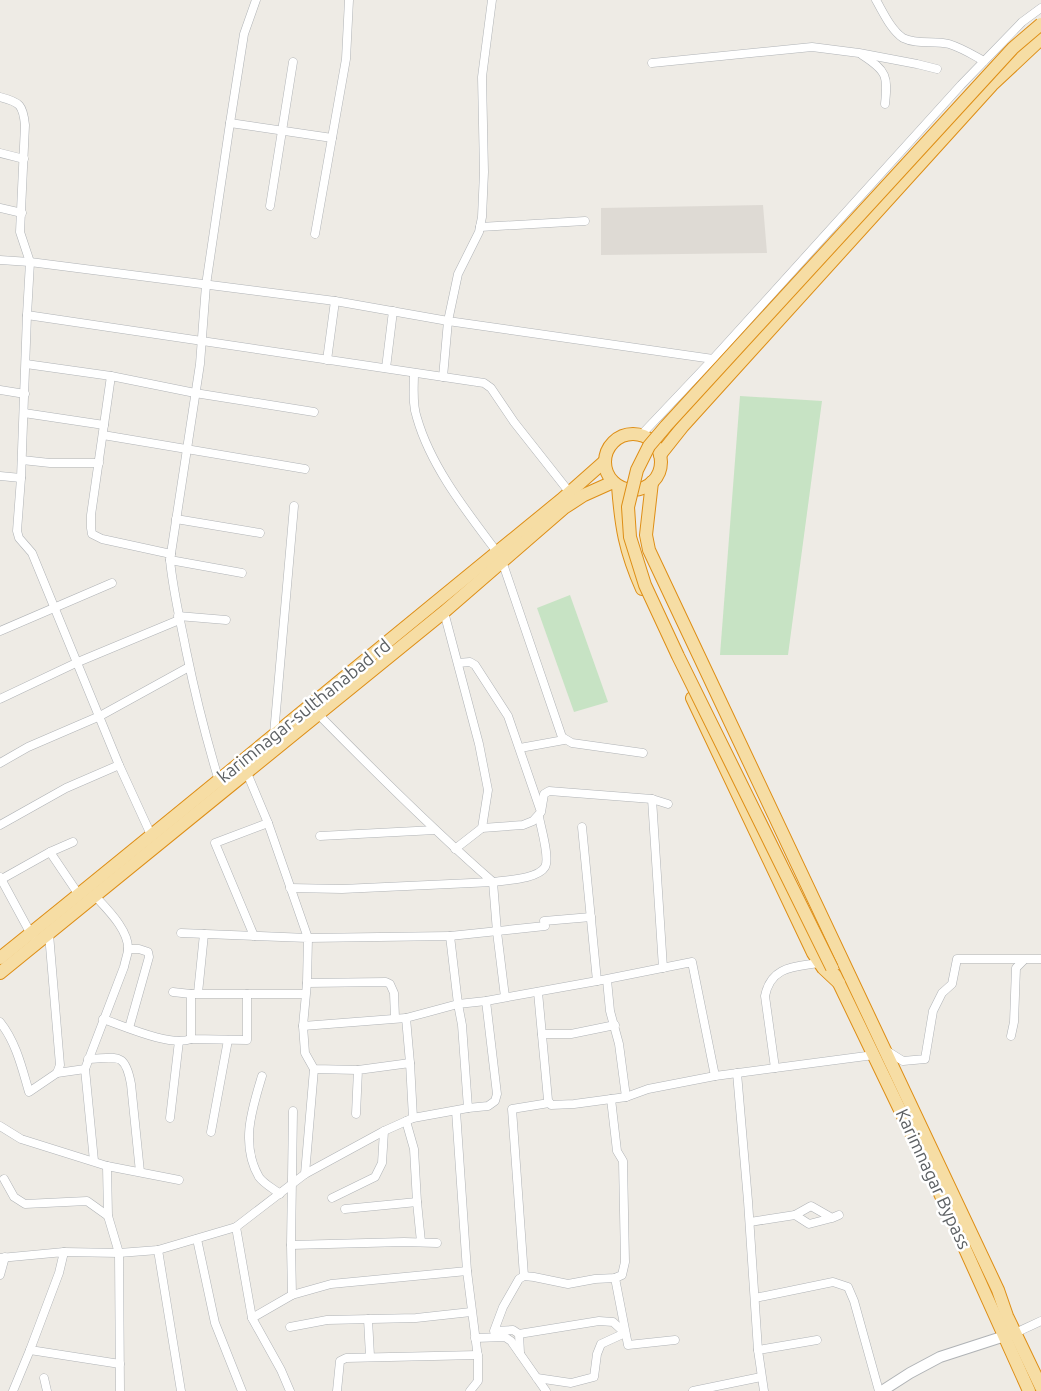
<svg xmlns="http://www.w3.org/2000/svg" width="1041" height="1391" font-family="Ubuntu,sans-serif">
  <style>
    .education { fill: #dedad4 }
    .green { fill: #c7e3c4 }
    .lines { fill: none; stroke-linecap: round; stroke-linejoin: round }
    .minor-casing { stroke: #b0b3b6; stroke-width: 9 }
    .tertiary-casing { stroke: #b0b3b6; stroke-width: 12 }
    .trunk-casing { stroke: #de8e15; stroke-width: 14 }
    .minor { stroke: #fff; stroke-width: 8 }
    .tertiary { stroke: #fff; stroke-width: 10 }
    .trunk { stroke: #f6dda4; stroke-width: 12 }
    .trunk-bridge-casing { stroke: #de8e15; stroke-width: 14; stroke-linecap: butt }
    .trunk-bridge { stroke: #f6dda4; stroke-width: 12 }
    .labels { text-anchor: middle; stroke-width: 5; stroke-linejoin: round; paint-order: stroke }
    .street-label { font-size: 18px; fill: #5d6164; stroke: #fff }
  </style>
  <rect width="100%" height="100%" fill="#eeebe5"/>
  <!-- education -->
  <polygon class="education" points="763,205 767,253 601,255 601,208"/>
  <!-- green -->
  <g class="green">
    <polygon points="740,396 822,401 788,655 720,655"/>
    <polygon points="570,595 608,702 574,712 537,608"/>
  </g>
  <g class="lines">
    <!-- minor casing -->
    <g class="minor-casing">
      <g id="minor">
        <polyline points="492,0 482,77 484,172 482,217 479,232 458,274 448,321 713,359"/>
        <path d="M876,0c7,12 15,30 27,38 14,7 32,2 46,6 13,4 24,11 35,17"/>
        <path d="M862,55c25,16 26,21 23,49"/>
        <polyline points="652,63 812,47 859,53 917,64 937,69"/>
        <path d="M0,97c20,5 23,8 25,28l-5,107 10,30 -3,53 457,68 7,5 23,34 56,71"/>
        <polyline points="230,123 332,138"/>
        <polyline points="0,153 24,159"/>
        <polyline points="270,206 293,62"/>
        <polyline points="0,208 22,213"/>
        <polyline points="480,227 585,221"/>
        <polyline points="315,234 346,59 349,0"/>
        <polyline points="0,260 30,262 335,301 448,321 443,377"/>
        <polyline points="27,315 21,478 17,531 19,538 32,553 119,765 152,837"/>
        <polyline points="327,360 335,301"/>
        <polyline points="26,364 111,376 195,393 314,412"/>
        <polyline points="386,368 393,311"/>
        <path d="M414,373c0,15 -2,31 3,45 14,49 50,94 80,134"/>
        <polyline points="111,376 91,515 91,528 92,534 102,539 171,554"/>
        <polyline points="0,390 25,394"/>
        <polyline points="24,413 104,425"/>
        <polyline points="103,435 305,469"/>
        <polyline points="641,435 713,359 961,85 1022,22 1041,8"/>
        <polyline points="22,460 50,463 99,463"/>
        <polyline points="0,476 21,478"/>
        <polyline points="176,519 260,533"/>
        <polyline points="170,560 242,573"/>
        <polyline points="502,561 562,737 572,743 643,753"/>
        <polyline points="444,612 479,744 488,790 482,828"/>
        <polyline points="178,616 226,620"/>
        <polyline points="0,631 112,583"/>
        <polyline points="458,663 470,662 475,665 508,716 540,809"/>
        <polyline points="0,699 78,662 179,620"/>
        <polyline points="274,734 294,506"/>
        <polyline points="520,748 564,740"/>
        <polyline points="0,763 28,747 100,716 189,667"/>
        <path d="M219,781c-13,-43 -24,-87 -33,-131 -6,-31 -13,-59 -16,-90l30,-196 6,-79 24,-162 14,-89 12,-34"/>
        <polyline points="652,799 663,968"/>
        <polyline points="0,825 66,788 119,765"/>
        <polyline points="582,827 597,981"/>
        <polyline points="320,836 435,830"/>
        <polyline points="455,849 482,828 523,825 533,821 541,812 544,794 549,791 652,799 668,804"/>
        <polyline points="50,852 79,895"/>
        <polyline points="0,877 32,936"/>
        <polyline points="0,880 50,852 73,842"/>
        <path d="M290,888l52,1 151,-7c-61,-53 -118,-110 -175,-168"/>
        <polyline points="544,921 591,917"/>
        <polyline points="181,933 308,938 307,983 303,1026 406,1018"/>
        <polyline points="254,936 215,843 268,823"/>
        <polyline points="450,936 545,926"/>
        <polyline points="128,949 139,949 148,952 149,957 129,1028"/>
        <polyline points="607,980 610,1011 619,1044 626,1097"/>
        <polyline points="307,983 386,982 390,984 394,993 395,1018"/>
        <polyline points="173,992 191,994 305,994"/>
        <polyline points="538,992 548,1100 551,1105 574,1104 626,1097 648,1089 715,1076"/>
        <polyline points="198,993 204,934"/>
        <polyline points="191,994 191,1039 247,1040 247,994"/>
        <path d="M505,997l-8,-65 -4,-50c13,-2 45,-3 52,-15 5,-9 -4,-39 -6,-50"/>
        <path d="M103,1019c21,7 67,28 88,20"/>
        <path d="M0,1022c16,20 22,46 29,70l28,-19 3,-8 -11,-131"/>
        <polyline points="303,1026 305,1053 314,1069 358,1070"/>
        <polyline points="542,1034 571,1034 615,1025"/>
        <polyline points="1011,1036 1014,1022 1016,968 1024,960"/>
        <polyline points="887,1051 903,1061 925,1059 933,1011 942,993 952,984 957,959 1041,959"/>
        <path d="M88,1059c29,-1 37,-8 43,25l9,88"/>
        <polyline points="410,1063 406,1018 458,1004 486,1001 597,981 692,962 715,1076 874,1055"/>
        <path d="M775,1068l-10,-72c6,-30 29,-29 54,-33"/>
        <polyline points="57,1073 85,1069"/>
        <polyline points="737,1073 748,1201 758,1350"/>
        <path d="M262,1076c-10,33 -22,68 -3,101 5,7 15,12 21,17"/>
        <polyline points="468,1108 488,1106 495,1101 497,1094 486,1001"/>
        <polyline points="456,1111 467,1271 478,1358 478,1381 470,1391"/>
        <polyline points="356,1114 358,1070 410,1063 413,1118"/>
        <polyline points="170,1118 179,1041"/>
        <polyline points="406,1121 414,1149 417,1202 421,1242"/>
        <polyline points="0,1126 21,1139 107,1166 179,1180"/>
        <polyline points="211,1132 228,1040"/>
        <path d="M94,1161l-9,-92 39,-102c1,-5 3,-11 4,-16 2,-20 -21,-42 -33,-55"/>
        <polyline points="305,1174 314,1069"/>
        <polyline points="4,1179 14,1197 25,1204 87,1201 108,1216"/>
        <polyline points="332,1198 375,1177 382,1163 384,1131"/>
        <polyline points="345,1209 417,1202"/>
        <polyline points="832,1218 809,1224 795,1215 811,1206 832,1218 839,1215"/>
        <polyline points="750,1222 795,1215"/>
        <polyline points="236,1227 252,1318 281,1370 290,1391"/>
        <polyline points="197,1239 215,1323 242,1391"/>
        <polyline points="291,1245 404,1242 437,1243"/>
        <polyline points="158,1250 181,1391"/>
        <polyline points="64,1252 119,1253 108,1216 107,1166"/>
        <polyline points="0,1258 64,1252 59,1273 30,1350 120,1364"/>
        <polyline points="0,1275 5,1257"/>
        <polyline points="524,1276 512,1109 549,1103"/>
        <polyline points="615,1278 628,1345 675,1340"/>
        <polyline points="292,1295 331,1284 467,1271"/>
        <polyline points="755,1298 833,1282 848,1287 854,1301 879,1391"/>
        <polyline points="252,1318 292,1295 291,1245 293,1111"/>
        <polyline points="368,1319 370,1356"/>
        <polyline points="290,1327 327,1320 416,1318 471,1312"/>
        <polyline points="1015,1333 1041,1321"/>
        <polyline points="519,1334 599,1321 613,1322 625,1333 601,1344 597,1354 594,1377 571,1383 537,1378"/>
        <polyline points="475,1338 505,1337 511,1341 546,1391"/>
        <polyline points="520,1353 519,1334 513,1330 494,1331 503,1307 519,1279 524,1276 534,1277 568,1284 595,1279 615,1278 622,1275 625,1262 623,1161 617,1151 611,1099"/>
        <polyline points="44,1378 47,1391"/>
        <polyline points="13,1391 30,1350"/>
        <polyline points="120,1391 119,1253 158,1250 236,1227 305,1174 384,1131 413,1118 468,1108 462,1025 458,1004 450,936 308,938 268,823 247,773"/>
        <polyline points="337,1391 340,1361 346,1358 478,1355"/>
        <polyline points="693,1391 761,1377"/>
        <polyline points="764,1391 758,1350 817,1340"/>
      </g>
    </g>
    <!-- tertiary casing -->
    <g class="tertiary-casing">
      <polyline id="tertiary" points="882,1391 910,1373 940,1357 1011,1334"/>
    </g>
    <!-- trunk casing -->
    <g class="trunk-casing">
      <g id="trunk">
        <circle cx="633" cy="462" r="28"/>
        <polyline points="660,455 683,426 992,85 1041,39"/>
        <polyline points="652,482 646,535 649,550 998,1290 1007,1316 1041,1387"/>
        <path d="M618,486c3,40 7,65 24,103"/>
        <polyline points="692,698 813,953 823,968 839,983"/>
        <path d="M0,958c188,-151 374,-306 561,-458l44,-39"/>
        <polyline points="0,973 444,612 564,508 584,495 613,482"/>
        <polyline points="835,975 938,1189 1029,1391"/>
      </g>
    </g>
    <!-- minor -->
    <use href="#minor" class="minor"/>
    <!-- tertiary -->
    <use href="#tertiary" class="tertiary"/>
    <!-- trunk -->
    <use href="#trunk" class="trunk"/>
    <!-- trunk-bridge casing -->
    <g class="trunk-bridge-casing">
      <polyline id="trunk-bridge" points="832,968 678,656 645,585 630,537 628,507 637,470 649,446 666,426 1013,48 1041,24"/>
    </g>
    <!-- trunk-bridge -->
    <use href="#trunk-bridge" class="trunk-bridge"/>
  </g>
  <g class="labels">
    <!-- street labels -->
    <g class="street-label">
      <text transform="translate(304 711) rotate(-39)" y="6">karimnagar-sulthanabad rd</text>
      <text transform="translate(933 1179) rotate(65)" y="6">Karimnagar Bypass</text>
    </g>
  </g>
</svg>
